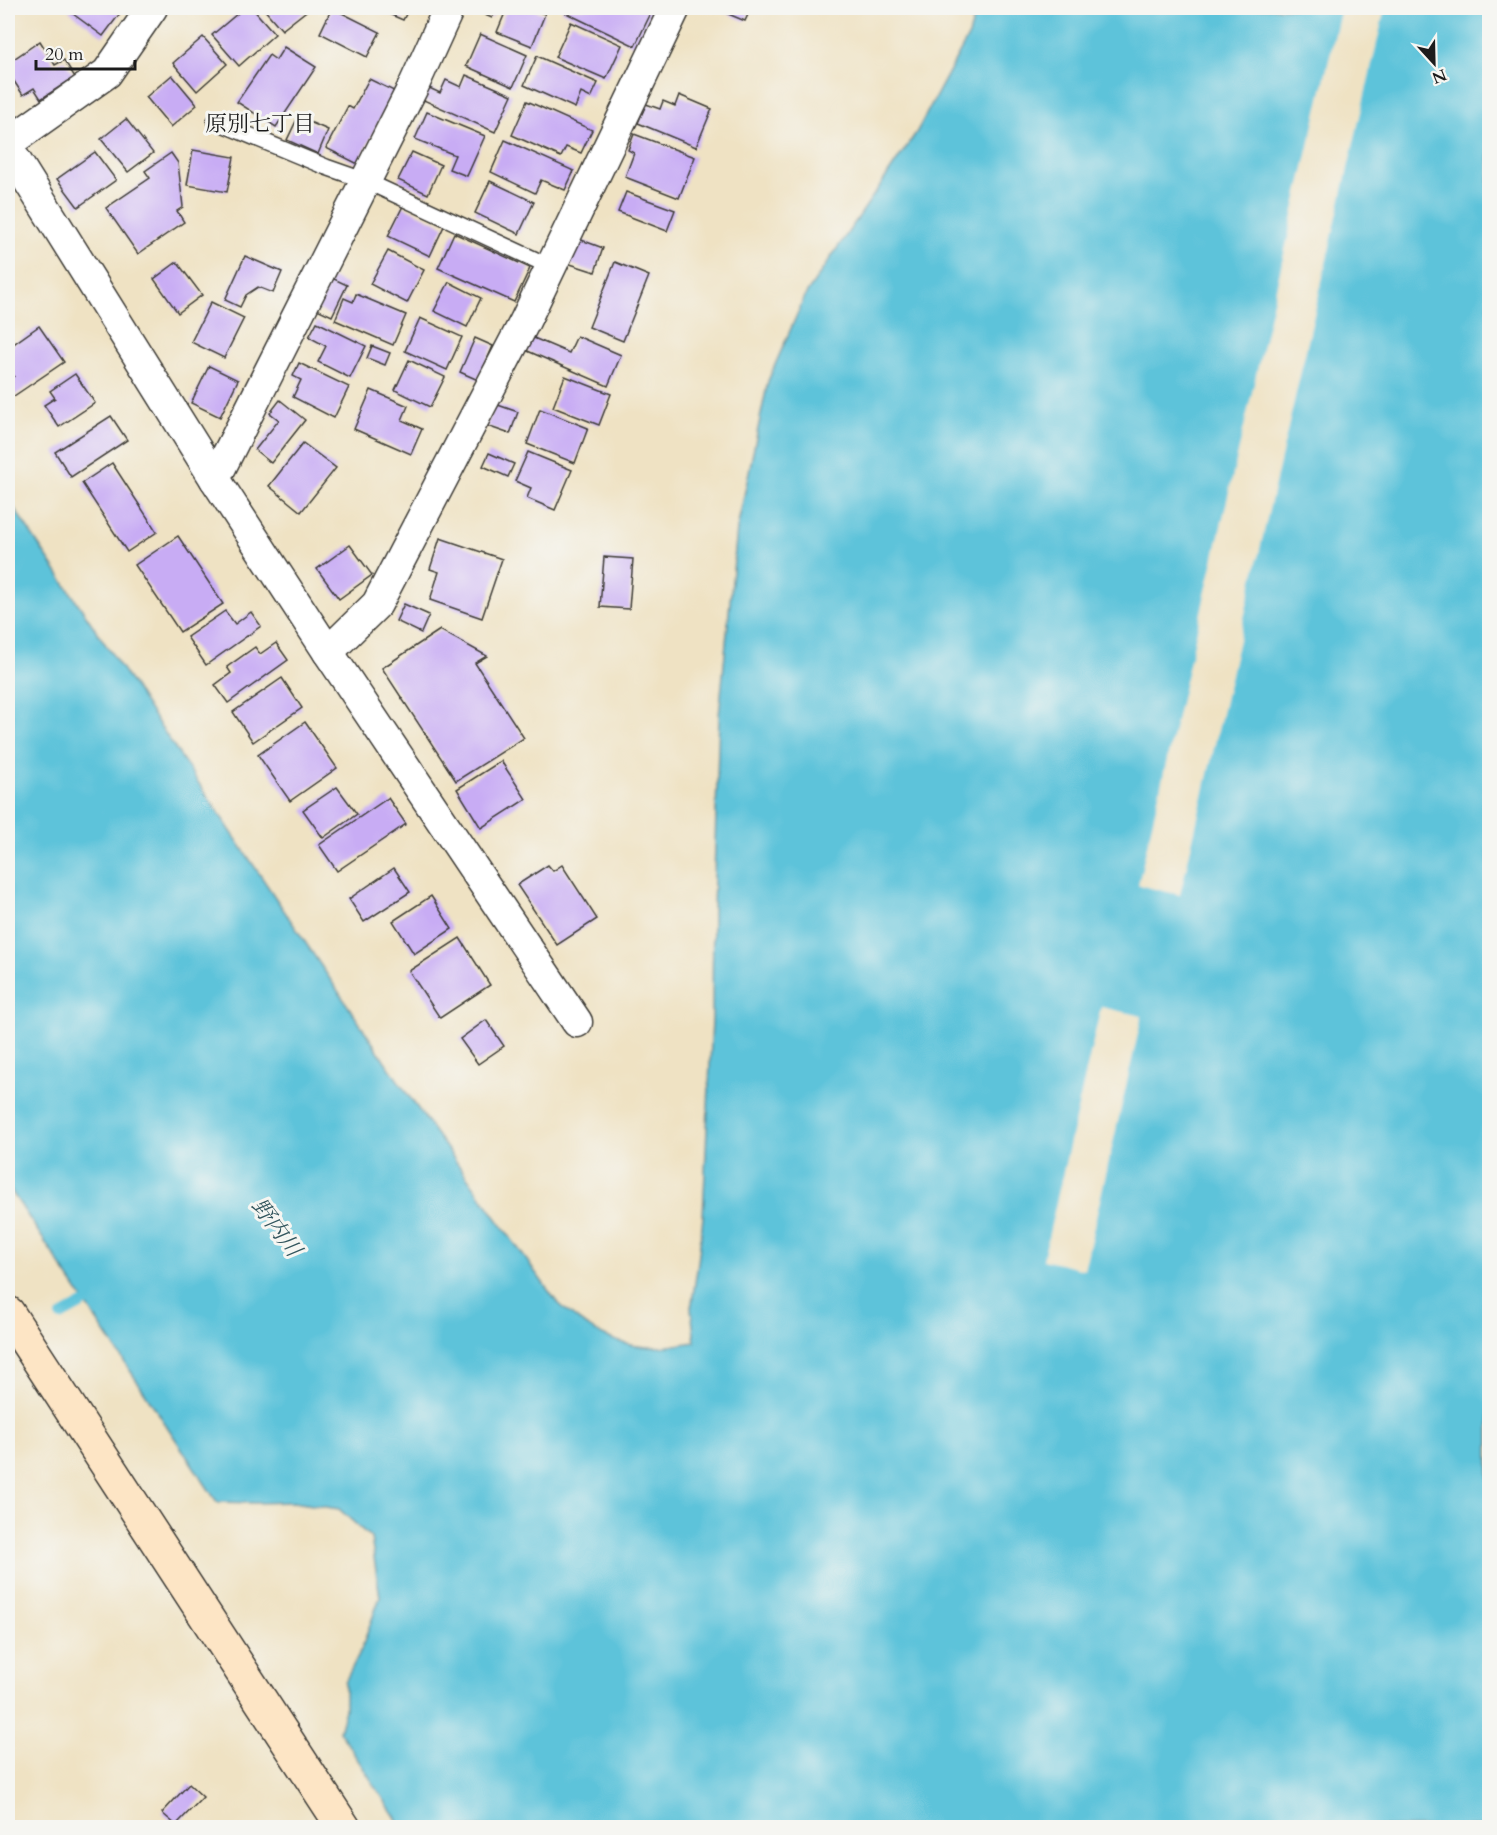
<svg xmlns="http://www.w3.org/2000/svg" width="1497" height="1835" font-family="Cardo,'Noto Serif JP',serif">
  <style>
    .water { fill: #5dc3da; stroke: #3c707b; stroke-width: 1.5 }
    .pier { fill: #efe2c3 }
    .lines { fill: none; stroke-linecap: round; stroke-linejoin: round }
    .stream { stroke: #5dc3da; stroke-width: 10 }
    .building { fill: #c8acf4 }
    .lane-casing { stroke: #3c3a35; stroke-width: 18 }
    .street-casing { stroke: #3c3a35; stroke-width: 33 }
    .secondary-casing { stroke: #3c3a35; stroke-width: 36 }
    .lane { stroke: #fff; stroke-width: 15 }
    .street { stroke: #fff; stroke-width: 30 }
    .secondary { stroke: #fde5c5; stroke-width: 33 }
    .labels { text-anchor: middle; stroke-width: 6; stroke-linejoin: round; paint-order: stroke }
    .neighbourhood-label { font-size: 22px; fill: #1c1c1c; stroke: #f6f6f2 }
    .water-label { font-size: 22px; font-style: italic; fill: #33565e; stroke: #f6f6f2 }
  </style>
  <rect width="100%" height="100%" fill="#f6f6f2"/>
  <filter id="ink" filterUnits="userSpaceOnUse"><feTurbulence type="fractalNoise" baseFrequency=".0167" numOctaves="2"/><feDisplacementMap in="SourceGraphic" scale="12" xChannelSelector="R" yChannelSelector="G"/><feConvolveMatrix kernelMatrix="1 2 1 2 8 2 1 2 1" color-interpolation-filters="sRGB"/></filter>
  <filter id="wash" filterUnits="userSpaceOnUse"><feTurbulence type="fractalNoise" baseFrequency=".008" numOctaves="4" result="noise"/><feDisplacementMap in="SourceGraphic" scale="24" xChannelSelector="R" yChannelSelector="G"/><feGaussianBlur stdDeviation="1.35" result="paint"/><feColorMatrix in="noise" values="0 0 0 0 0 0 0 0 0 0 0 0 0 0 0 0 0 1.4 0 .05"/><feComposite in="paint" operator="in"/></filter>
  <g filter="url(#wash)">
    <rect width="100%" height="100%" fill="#efe2c3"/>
    <!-- water -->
    <path class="water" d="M977,8h512v1819h-1090l-3,-9 -57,-87 6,-21v-28l16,-32 19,-53 -9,-59 -32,-29 -46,-7 -38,1 -38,-1 -209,-316v-687l393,586 155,216c25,24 56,45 92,46 15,1 32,-3 47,-5l-4,-33 7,-46 5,-46 9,-197 1,-110 6,-194 18,-187 31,-148 38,-87 110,-161 53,-98z"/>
    <!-- pier -->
    <g class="pier">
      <polygon points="1341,8 1385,8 1180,895 1138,885"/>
      <polygon points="1101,1007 1142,1016 1084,1270 1043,1260"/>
    </g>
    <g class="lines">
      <!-- stream -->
      <polyline class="stream" points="61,1316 97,1296"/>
    </g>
    <g id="blocks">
      <!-- building -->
      <g class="building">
        <polygon points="72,8 124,8 103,36 69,11"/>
        <polygon points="244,8 252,8 275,34 239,66 212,35"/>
        <polygon points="263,8 310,8 282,30"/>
        <polygon points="332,8 380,32 367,57 320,33"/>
        <polygon points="375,8 409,8 403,20"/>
        <polygon points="469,8 497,8 492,18"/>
        <polygon points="507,8 528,8 545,14 532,46 497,32"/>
        <polygon points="563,8 645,8 652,11 635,46 562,11"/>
        <polygon points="714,8 751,8 745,21"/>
        <polygon points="571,22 622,45 606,79 555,57"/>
        <polygon points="480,34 527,55 513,87 466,66"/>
        <polygon points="203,37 227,64 197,91 173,63"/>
        <polygon points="40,41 55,65 64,60 75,77 41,99 34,88 23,95 8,72 8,63"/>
        <polygon points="284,47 316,67 276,127 237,102 269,55 276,60"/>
        <polygon points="537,56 598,83 591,98 581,93 575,108 524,85"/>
        <polygon points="172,75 197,105 171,127 146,97"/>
        <polygon points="466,75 512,95 495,132 419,98 425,86 440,93 446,80 461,87"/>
        <polygon points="369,79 394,91 358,164 326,148 348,106 353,109"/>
        <polygon points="679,95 712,109 696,147 638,123 646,104 660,109 663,101 675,106"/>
        <polygon points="527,101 592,130 581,153 566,147 561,157 512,135"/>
        <polygon points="427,112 485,136 467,176 449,169 455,155 415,139"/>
        <polygon points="298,117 328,130 318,154 287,140"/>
        <polygon points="126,119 153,153 128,172 101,139"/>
        <polygon points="634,134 695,157 679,198 625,177 634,153 628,150"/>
        <polygon points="505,140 574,171 565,190 541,180 535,193 491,172"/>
        <polygon points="193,150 234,157 227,192 187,185"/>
        <polygon points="95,152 116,180 78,207 57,179"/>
        <polygon points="412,152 441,165 428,194 398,180"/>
        <polygon points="171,153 178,163 183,207 177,211 184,222 138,254 106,208 150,178 145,171"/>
        <polygon points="490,181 534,202 519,234 475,213"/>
        <polygon points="626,192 675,210 667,231 618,212"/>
        <polygon points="403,206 444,226 430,256 388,236"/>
        <polygon points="454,233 530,268 514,302 438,268"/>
        <polygon points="576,238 603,248 595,272 567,263"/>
        <polygon points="388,251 424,270 407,303 370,284"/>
        <polygon points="245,256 282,272 273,293 258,287 246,295 240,307 225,300"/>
        <polygon points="177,262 202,295 178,313 154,279"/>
        <polygon points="615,262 649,276 623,341 589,327"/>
        <polygon points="332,278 347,285 332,316 317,309"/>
        <polygon points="449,282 481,298 467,327 434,311"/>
        <polygon points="356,294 406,315 393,345 335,320 344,298 353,302"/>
        <polygon points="211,302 244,318 224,358 191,342"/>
        <polygon points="420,318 462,337 447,370 405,351"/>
        <polygon points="317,322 366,346 350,378 318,362 326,346 309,337"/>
        <polygon points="39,326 64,362 11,398 8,392 8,380 14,376 8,367 8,348"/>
        <polygon points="529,336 569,353 577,336 621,355 608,386 523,349"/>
        <polygon points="475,338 493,346 478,380 460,372"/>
        <polygon points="372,346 390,353 385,365 367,358"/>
        <polygon points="409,360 445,377 430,407 395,390"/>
        <polygon points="299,363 349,387 334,418 293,397 301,380 293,376"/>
        <polygon points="209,366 238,380 220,417 191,403"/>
        <polygon points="75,374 95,403 59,427 44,405 55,398 50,391"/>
        <polygon points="565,376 611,394 599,425 553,407"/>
        <polygon points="371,390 408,406 402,420 422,429 411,454 354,429"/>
        <polygon points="280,400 305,420 271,463 255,450 279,420 270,413"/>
        <polygon points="495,404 518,412 510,434 487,426"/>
        <polygon points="540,409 588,428 575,463 527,444"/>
        <polygon points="111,416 127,440 71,477 55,452"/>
        <polygon points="303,443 336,468 301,512 269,486"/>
        <polygon points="528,452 572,470 555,510 527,498 531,488 515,481"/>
        <polygon points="489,453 514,464 508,477 483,466"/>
        <polygon points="112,463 157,532 127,552 82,483"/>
        <polygon points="178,536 223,604 180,632 135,565"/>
        <polygon points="440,538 502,559 482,618 430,600 439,572 430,569"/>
        <polygon points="350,545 372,575 339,599 317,569"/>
        <polygon points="604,557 633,559 629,609 600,607"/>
        <polygon points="404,604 429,615 421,633 396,621"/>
        <polygon points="225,611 235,624 251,612 261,626 206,665 187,637"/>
        <polygon points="440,630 487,656 475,663 524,738 456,781 382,668"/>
        <polygon points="276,643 288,660 228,703 215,685 231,673 227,667 255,647 260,654"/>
        <polygon points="282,678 302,708 253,742 233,712"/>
        <polygon points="305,722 337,768 290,801 258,755"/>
        <polygon points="501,761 526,799 481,828 457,789"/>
        <polygon points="337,787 357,814 323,838 303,810"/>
        <polygon points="388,798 406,824 337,871 319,845"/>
        <polygon points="548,865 553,871 562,865 597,919 557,945 517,885"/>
        <polygon points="394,868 410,892 364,922 349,899"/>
        <polygon points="431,896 452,929 414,954 393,921"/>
        <polygon points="460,938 490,985 440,1018 409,971"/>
        <polygon points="486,1020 504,1046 478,1064 460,1039"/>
        <polygon points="189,1784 203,1797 176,1825 162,1813"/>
      </g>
    </g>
  </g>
  <g filter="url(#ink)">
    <use href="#blocks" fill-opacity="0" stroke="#3c3a35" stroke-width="1.5"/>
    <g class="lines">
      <!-- lane casing -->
      <g class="lane-casing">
        <polyline id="lane" points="215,121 326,167 366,181 551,267"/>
      </g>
      <!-- street casing -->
      <g class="street-casing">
        <g id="street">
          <polyline points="8,143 107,73 152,8"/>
          <polyline points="8,148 215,479 328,652 577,1022"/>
          <polyline points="215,479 413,87 449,8"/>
          <polyline points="328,652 377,604 525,321 675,8"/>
        </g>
      </g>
      <!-- secondary casing -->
      <g class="secondary-casing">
        <polyline id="secondary" points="8,1313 344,1828"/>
      </g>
      <!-- lane -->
      <use href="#lane" class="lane"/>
      <!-- street -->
      <use href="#street" class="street"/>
      <!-- secondary -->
      <use href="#secondary" class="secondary"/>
    </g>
  </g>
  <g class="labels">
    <!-- neighbourhood labels -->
    <g class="neighbourhood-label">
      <text x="260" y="131">原別七丁目</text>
    </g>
    <!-- water labels -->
    <g class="water-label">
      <text transform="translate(277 1227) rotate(53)" y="8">野内川</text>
    </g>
  </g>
  <!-- margin -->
  <rect width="1497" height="1835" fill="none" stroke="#f6f6f2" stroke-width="30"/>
  <!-- north arrow -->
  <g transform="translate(1434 63) rotate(158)" stroke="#f6f6f2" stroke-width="4.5" paint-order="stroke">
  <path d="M0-4.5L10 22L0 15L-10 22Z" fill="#1c1c1c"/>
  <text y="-9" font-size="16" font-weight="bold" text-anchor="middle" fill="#1c1c1c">N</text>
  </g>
  <!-- scale -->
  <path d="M36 60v9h99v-9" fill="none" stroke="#1c1c1c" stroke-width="3"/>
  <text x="45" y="60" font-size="18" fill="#1c1c1c" stroke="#f6f6f2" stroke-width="4.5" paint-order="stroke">20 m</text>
</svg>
